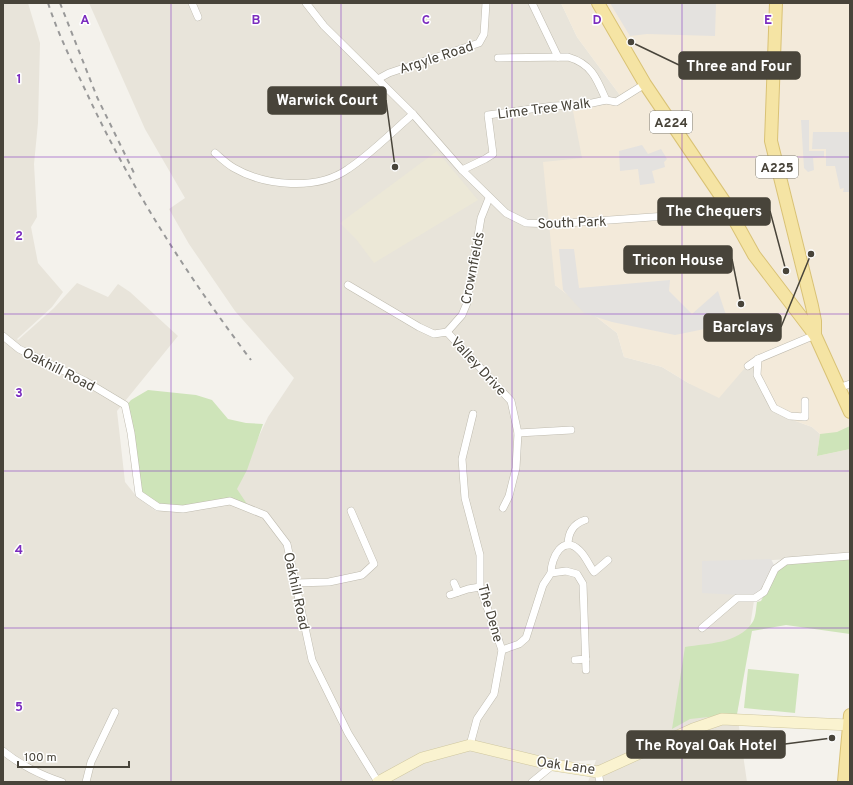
<svg xmlns="http://www.w3.org/2000/svg" width="853" height="785" font-family="Overpass,sans-serif">
  <style>
    .residential { fill: #e8e4da }
    .commercial { fill: #f3eada }
    .education { fill: #ece8d7 }
    .green { fill: #cee4b9 }
    .parking { fill: #e4e2df }
    .lines { fill: none; stroke-linecap: round; stroke-linejoin: round }
    .street-casing { stroke: #bfbbaf; stroke-width: 8 }
    .secondary-casing { stroke: #cfc7a0; stroke-width: 12 }
    .primary-casing { stroke: #d9c275; stroke-width: 14 }
    .street { stroke: #fff; stroke-width: 7 }
    .secondary { stroke: #faf3d0; stroke-width: 11 }
    .primary { stroke: #f5e4a4; stroke-width: 12 }
    .rail { stroke: #999; stroke-width: 2; stroke-dasharray: 5 5; stroke-linecap: butt }
    .grid { fill: none; stroke: #7b2cbf; stroke-width: 1; stroke-opacity: 0.55 }
    .labels { text-anchor: middle; stroke-width: 3; stroke-linejoin: round; paint-order: stroke }
    .shield { fill: #fff; stroke: #7f7c75; stroke-width: 1 }
    .shield-label { font-size: 13px; font-weight: bold; fill: #48443a }
    .street-label { font-size: 14px; fill: #48443a; stroke: #fff }
    .grid-label { font-size: 13px; text-anchor: middle; font-weight: bold; fill: #7b2cbf; stroke: #fff; stroke-width: 3; stroke-linejoin: round; paint-order: stroke }
    .leader { fill: none; stroke: #48443a; stroke-width: 1.5 }
    .callout-dot { fill: #48443a; stroke: #fff; stroke-width: 1.5 }
    .callout { fill: #48443a; stroke: #48443a; stroke-width: 1.5 }
    .callout-label { font-size: 15px; text-anchor: middle; font-weight: bold; fill: #fff }
  </style>
  <rect width="100%" height="100%" fill="#f4f2ec"/>
  <!-- residential -->
  <polygon class="residential" points="3,3 28,3 40,43 38,123 34,164 37,217 31,227 38,263 63,292 52,307 17,339 18,340 54,308 77,283 108,297 118,284 130,292 178,336 117,411 125,482 137,497 156,511 183,511 235,487 268,417 294,378 235,311 189,244 169,209 185,198 145,129 89,3 561,3 577,37 622,98 582,158 555,285 617,333 624,357 662,367 690,384 750,362 779,415 812,427 820,434 817,456 850,449 850,555 760,561 737,713 747,782 588,782 596,760 566,762 529,782 3,782"/>
  <!-- commercial -->
  <polygon class="commercial" points="561,3 850,3 850,449 817,456 820,434 812,427 779,415 750,362 719,398 690,384 662,367 624,357 617,333 555,285 543,162 582,158 573,111 614,103 622,98 577,37"/>
  <!-- education -->
  <polygon class="education" points="437,151 478,200 374,263 356,239 340,223"/>
  <!-- green -->
  <g class="green">
    <polygon points="148,390 196,395 212,400 228,419 246,423 263,424 247,470 237,489 247,504 231,500 160,508 140,494 126,406 131,400"/>
    <polygon points="850,426 850,449 817,456 820,434 837,432"/>
    <path d="M850,558v76l-64,-9 -34,6 -15,83 -47,5 -18,10 13,-82c24,-4 52,-3 67,-24 4,-5 4,-15 5,-21l4,-1 16,-32 10,-6z"/>
    <polygon points="748,669 799,674 795,713 744,708"/>
  </g>
  <!-- parking -->
  <g class="parking">
    <polygon points="610,3 716,3 715,36 647,34 630,36"/>
    <polygon points="801,120 809,120 809,151 824,151 824,157 813,158 814,170 808,172 804,168"/>
    <polygon points="813,132 850,132 850,192 843,192 844,188 840,189 835,166 826,166 826,149 812,149"/>
    <polygon points="642,145 648,154 661,149 667,159 664,162 665,167 652,171 655,183 640,185 638,169 620,171 619,151"/>
    <polygon points="559,249 574,249 579,288 670,280 669,291 692,314 718,291 729,324 675,335 612,322 584,313 563,290"/>
    <polygon points="771,559 774,565 765,589 757,596 702,593 702,561"/>
  </g>
  <g class="lines">
    <!-- street casing -->
    <g class="street-casing">
      <g id="street">
        <polyline points="192,3 198,17"/>
        <polyline points="306,3 324,26 413,114 462,170 506,213 526,223 553,224 709,213 718,210 725,204"/>
        <polyline points="532,3 558,57"/>
        <path d="M498,58l70,-1c24,7 29,22 38,43"/>
        <polyline points="378,79 389,73 479,43 484,34 486,3"/>
        <path d="M215,153c6,5 12,11 19,15 31,18 83,23 114,1 23,-15 44,-37 65,-55"/>
        <polyline points="462,170 485,159 493,154 488,115 553,106 583,105 606,100 616,102 645,84"/>
        <polyline points="348,285 419,327 434,334 447,332 511,401 518,433 516,468 509,496 503,508"/>
        <polyline points="447,332 462,315 467,303 481,218 489,198"/>
        <polyline points="3,336 19,349 85,381 125,405 131,433 139,494 158,507 183,509 230,501 265,515 287,544 312,660 348,733 378,782"/>
        <polyline points="758,359 757,375 774,408 790,416 805,417 805,401"/>
        <polyline points="748,366 758,359 815,335"/>
        <polyline points="838,388 850,384"/>
        <polyline points="518,433 571,430"/>
        <path d="M568,545c0,-12 5,-21 17,-25"/>
        <path d="M551,573c0,-15 12,-40 29,-22 6,6 9,14 14,21l14,-12"/>
        <polyline points="296,583 329,582 362,575 374,564 351,511"/>
        <polyline points="454,583 458,592"/>
        <polyline points="450,595 468,589 480,587"/>
        <polyline points="702,628 737,598 755,598 764,592 775,569 786,561 850,556"/>
        <polyline points="502,650 519,644 526,638 543,585 551,573 566,571 577,574 583,584 586,670"/>
        <polyline points="575,660 586,659"/>
        <polyline points="470,745 477,719 494,694 502,650 480,587 480,555 465,498 462,459 473,414"/>
        <path d="M3,751c16,13 39,25 59,31"/>
        <polyline points="598,772 600,782"/>
        <polyline points="86,782 91,762 115,712"/>
        <polyline points="532,782 553,765"/>
      </g>
    </g>
    <!-- secondary casing -->
    <g class="secondary-casing">
      <polyline id="secondary" points="378,782 422,758 470,745 553,765 598,772 693,729 722,719 849,725"/>
    </g>
    <!-- primary casing -->
    <g class="primary-casing">
      <g id="primary">
        <polyline points="598,3 645,84 724,201 754,255 815,335 850,412"/>
        <polyline points="776,3 771,141 812,306 815,321 815,335"/>
        <polyline points="844,782 850,715"/>
      </g>
    </g>
    <!-- street -->
    <use href="#street" class="street"/>
    <!-- secondary -->
    <use href="#secondary" class="secondary"/>
    <!-- primary -->
    <use href="#primary" class="primary"/>
    <!-- rail -->
    <g class="rail">
      <path d="M48,3c11,34 27,65 42,97 44,93 99,178 161,260"/>
      <polyline points="60,3 97,97 134,173"/>
    </g>
  </g>
  <!-- grid -->
  <path class="grid" d="M171,3v779M341,3v779M512,3v779M682,3v779M3,157h847M3,314h847M3,471h847M3,628h847"/>
  <g class="labels">
    <!-- shield labels -->
    <g class="shield">
      <rect x="650" y="111" width="42" height="22" rx="3"/>
      <rect x="756" y="156" width="42" height="22" rx="3"/>
    </g>
    <g class="shield-label">
      <text x="671" y="127">A224</text>
      <text x="777" y="172">A225</text>
    </g>
    <!-- street labels -->
    <g class="street-label">
      <text transform="translate(436 57) rotate(-18)" y="5">Argyle Road</text>
      <text transform="translate(544 108) rotate(-7)" y="5">Lime Tree Walk</text>
      <text transform="translate(572 222) rotate(-2)" y="5">South Park</text>
      <text transform="translate(472 268) rotate(-79)" y="5">Crownfields</text>
      <text transform="translate(479 366) rotate(47)" y="5">Valley Drive</text>
      <text transform="translate(59 369) rotate(27)" y="5">Oakhill Road</text>
      <text transform="translate(297 591) rotate(78)" y="5">Oakhill Road</text>
      <text transform="translate(491 613) rotate(74)" y="5">The Dene</text>
      <text transform="translate(566 765) rotate(8)" y="5">Oak Lane</text>
    </g>
  </g>
  <g class="grid-label">
    <text x="85" y="24">A</text>
    <text x="256" y="24">B</text>
    <text x="426" y="24">C</text>
    <text x="597" y="24">D</text>
    <text x="768" y="24">E</text>
    <text x="19" y="83">1</text>
    <text x="19" y="240">2</text>
    <text x="19" y="397">3</text>
    <text x="19" y="554">4</text>
    <text x="19" y="711">5</text>
  </g>
  <!-- callouts -->
  <path class="leader" d="M631 42L679 65M395 167L386 100M786 271L770 211M741 304L732 259M811 254L781 327M832 738L785 744"/>
  <g class="callout-dot">
    <circle cx="631" cy="42" r="4"/>
    <circle cx="395" cy="167" r="4"/>
    <circle cx="786" cy="271" r="4"/>
    <circle cx="741" cy="304" r="4"/>
    <circle cx="811" cy="254" r="4"/>
    <circle cx="832" cy="738" r="4"/>
  </g>
  <g class="callout">
    <rect x="679" y="52" width="121" height="27" rx="4"/>
    <rect x="268" y="87" width="118" height="27" rx="4"/>
    <rect x="658" y="198" width="112" height="27" rx="4"/>
    <rect x="624" y="246" width="108" height="27" rx="4"/>
    <rect x="704" y="314" width="77" height="27" rx="4"/>
    <rect x="627" y="731" width="158" height="27" rx="4"/>
  </g>
  <g class="callout-label">
    <text x="739" y="71">Three and Four</text>
    <text x="327" y="105">Warwick Court</text>
    <text x="714" y="216">The Chequers</text>
    <text x="678" y="265">Tricon House</text>
    <text x="743" y="332">Barclays</text>
    <text x="706" y="750">The Royal Oak Hotel</text>
  </g>
  <!-- border -->
  <rect width="853" height="785" fill="none" stroke="#48443a" stroke-width="8"/>
  <!-- scale -->
  <path d="M18 761v6h111v-6" fill="none" stroke="#48443a" stroke-width="2"/>
  <text x="24" y="761" font-size="12" fill="#48443a" stroke="#ffffff" stroke-width="3" paint-order="stroke">100 m</text>
</svg>
